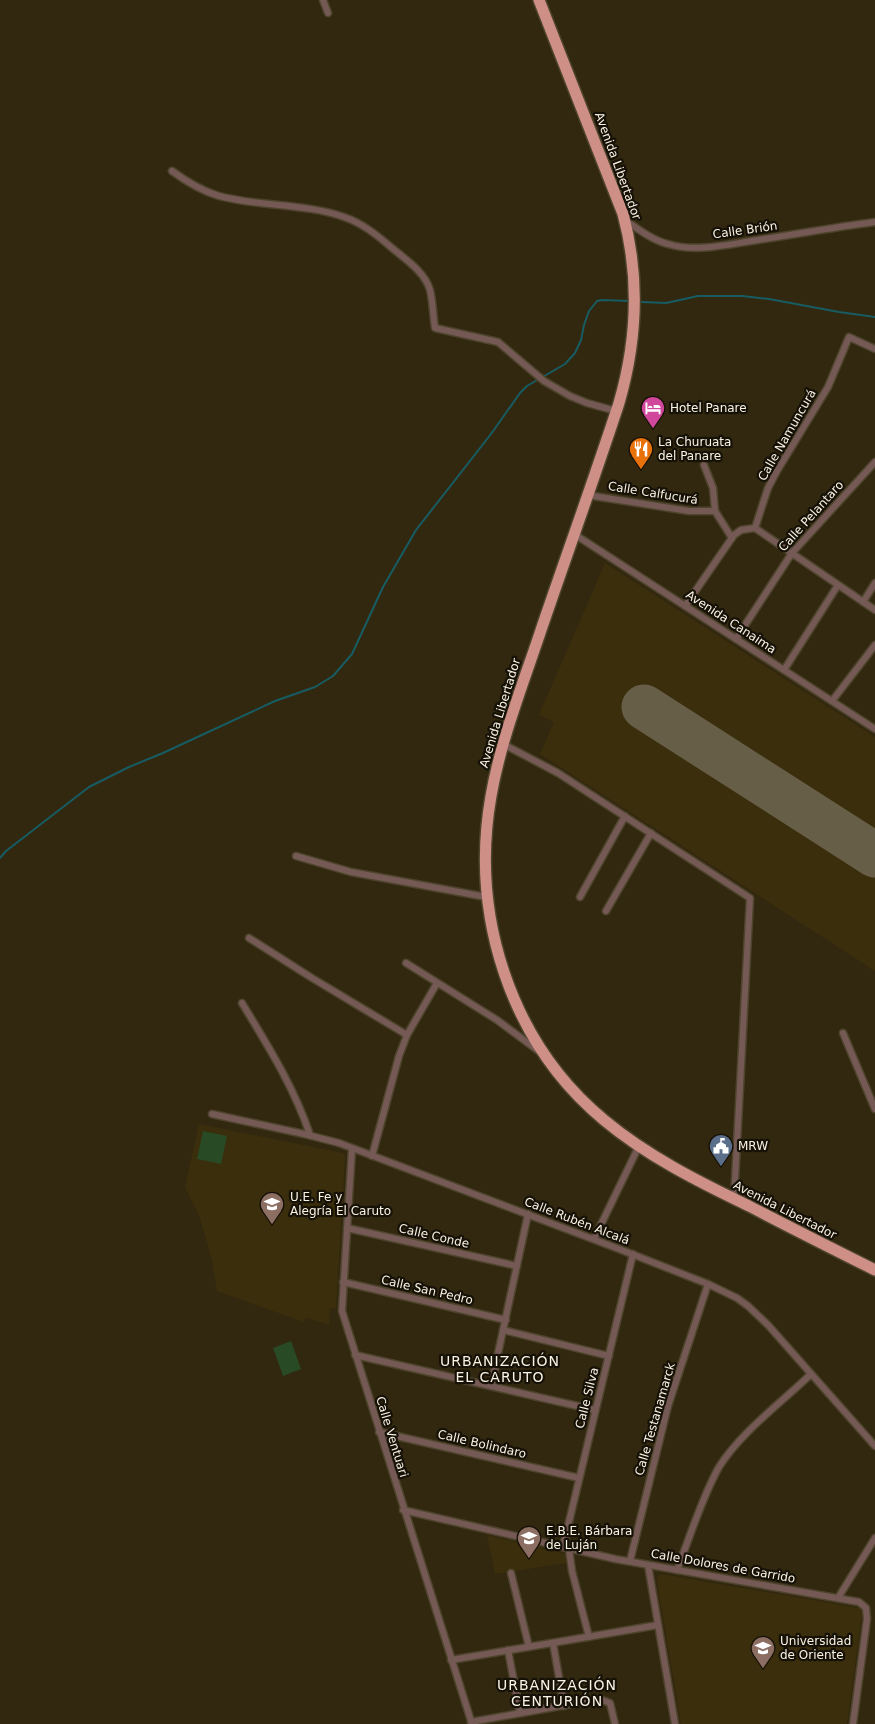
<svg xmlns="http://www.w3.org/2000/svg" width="875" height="1724" font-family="'DejaVu Sans',sans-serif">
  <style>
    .built { fill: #3b2e0c }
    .green { fill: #284a25 }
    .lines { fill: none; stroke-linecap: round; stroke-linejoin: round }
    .stream { stroke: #175c63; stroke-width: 2 }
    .runway { stroke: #675e48; stroke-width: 45 }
    .minor-casing { stroke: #4e442d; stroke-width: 9 }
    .trunk-casing { stroke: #4e442d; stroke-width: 14 }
    .minor { stroke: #745954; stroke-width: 6 }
    .trunk { stroke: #cd8f86; stroke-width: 11 }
    .labels { text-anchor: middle; stroke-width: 4.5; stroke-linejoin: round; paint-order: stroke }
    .street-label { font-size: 12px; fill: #f9f3e4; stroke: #161107 }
    .poi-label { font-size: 12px; fill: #f9f3e4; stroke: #161107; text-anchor: start }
    .neighbourhood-label { font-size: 14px; letter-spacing: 1px; fill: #f9f3e4; stroke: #161107 }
  </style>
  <rect width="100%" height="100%" fill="#32280f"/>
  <!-- built -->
  <g class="built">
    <polygon points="605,563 875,737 875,971 540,754 554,722 539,715"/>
    <polygon points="199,1124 338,1152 344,1154 345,1159 336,1308 330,1309 329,1325 305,1317 304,1322 217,1291 212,1260 205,1235 199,1215 185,1187"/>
    <polygon points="487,1535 566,1554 567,1563 495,1574"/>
    <polygon points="661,1574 859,1608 862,1613 847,1724 681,1724 657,1582 658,1577"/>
  </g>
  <!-- green -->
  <g class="green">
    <polygon points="203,1131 227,1136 221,1164 197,1159"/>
    <polygon points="291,1341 301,1369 283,1376 273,1348"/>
  </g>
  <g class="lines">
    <!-- stream -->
    <g class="stream">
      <polyline points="642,302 666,303 698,296 742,296 769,299 839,312 875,317"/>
      <polyline points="0,858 6,851 89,787 129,767 163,753 275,701 315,687 333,676 352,654 383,587 416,530 491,434 520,393 527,386 565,364 575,353 581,340 584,325 589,311 597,301 602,300 630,301"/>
    </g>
    <!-- runway -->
    <polyline class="runway" points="644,707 875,855"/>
    <!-- minor casing -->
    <g class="minor-casing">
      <g id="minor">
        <polyline points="323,0 328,13"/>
        <path d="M172,171c15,11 30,20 47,25 41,11 85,7 125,21 18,6 33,18 48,31 13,11 33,24 38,42 3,12 3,26 5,38l63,14 46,39 26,15 17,7 29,8"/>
        <path d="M625,220c13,9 27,20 43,24 28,9 62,0 90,-4 39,-6 78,-13 117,-18"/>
        <polyline points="704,465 713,488 715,511 732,538"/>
        <polyline points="587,495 689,511 715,511"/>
        <polyline points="755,528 768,488 777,471 828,387 849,337 875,349"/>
        <polyline points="755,528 875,610"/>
        <polyline points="574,534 875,729"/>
        <polyline points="863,602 875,583"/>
        <polyline points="685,606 734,535 741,530 755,528"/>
        <polyline points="736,639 792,553 875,462"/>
        <polyline points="784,670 838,585"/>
        <polyline points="832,701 875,645"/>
        <polyline points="503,744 558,773 750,898 734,1199"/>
        <polyline points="296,856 351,872 486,897"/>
        <polyline points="580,897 625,816"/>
        <polyline points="606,911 651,833"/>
        <polyline points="249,938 312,978 407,1035"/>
        <polyline points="406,963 497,1020 540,1052"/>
        <path d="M242,1003c26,43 52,84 68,132"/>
        <polyline points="843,1033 875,1109"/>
        <polyline points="212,1114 304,1134 339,1143 619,1249 708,1284 737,1298 748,1306 768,1325 875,1446"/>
        <polyline points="352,1149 342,1311 472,1724"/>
        <polyline points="372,1156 399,1056 407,1035 437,983"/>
        <polyline points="347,1228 517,1266"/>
        <polyline points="594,1239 639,1146"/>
        <polyline points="343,1282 506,1320"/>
        <polyline points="503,1330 609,1356"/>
        <polyline points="355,1355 595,1410"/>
        <polyline points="491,1386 528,1214"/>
        <polyline points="379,1432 579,1478"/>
        <polyline points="403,1510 615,1559 859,1602 866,1608 867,1619 853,1724"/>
        <polyline points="563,1547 633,1254"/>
        <polyline points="569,1549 572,1571 589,1637"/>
        <polyline points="630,1561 668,1406 708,1284"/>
        <polyline points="648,1565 675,1724"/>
        <path d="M677,1570c13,-33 25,-73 42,-103 21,-34 63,-65 92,-93"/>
        <polyline points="511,1573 529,1647"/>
        <polyline points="838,1598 875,1538"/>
        <polyline points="553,1643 564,1706"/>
        <polyline points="508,1650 520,1713"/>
        <polyline points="451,1660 658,1625"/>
        <polyline points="471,1722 599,1699 610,1703 615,1724"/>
      </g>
    </g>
    <!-- trunk casing -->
    <g class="trunk-casing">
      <path id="trunk" d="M539,0l84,214c17,63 14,127 -4,189 -25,76 -52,151 -78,227 -18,54 -40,109 -50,166 -21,119 19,246 113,324 43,36 95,62 145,86 42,22 84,43 126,64"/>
    </g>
    <!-- minor -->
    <use href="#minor" class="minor"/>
    <!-- trunk -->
    <use href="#trunk" class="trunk"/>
  </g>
  <!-- icons -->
  <defs>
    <g id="hotel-pin" transform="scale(1.25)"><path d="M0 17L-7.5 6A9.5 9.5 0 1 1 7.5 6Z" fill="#d1479c" stroke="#161107"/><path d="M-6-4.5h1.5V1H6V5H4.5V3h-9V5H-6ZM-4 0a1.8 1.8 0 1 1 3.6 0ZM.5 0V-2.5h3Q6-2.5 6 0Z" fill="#fff"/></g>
    <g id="restaurant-pin" transform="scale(1.25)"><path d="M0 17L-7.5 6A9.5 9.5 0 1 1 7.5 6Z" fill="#e8710a" stroke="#161107"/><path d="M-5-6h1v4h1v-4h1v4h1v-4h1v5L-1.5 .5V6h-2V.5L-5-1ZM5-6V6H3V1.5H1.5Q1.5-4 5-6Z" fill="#fff"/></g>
    <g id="civic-pin" transform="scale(1.25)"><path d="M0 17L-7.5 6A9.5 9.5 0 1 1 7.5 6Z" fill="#5c6f8a" stroke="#161107"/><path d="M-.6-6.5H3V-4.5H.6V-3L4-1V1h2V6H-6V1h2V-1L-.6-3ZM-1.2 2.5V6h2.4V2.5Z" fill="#fff"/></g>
    <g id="school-pin" transform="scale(1.25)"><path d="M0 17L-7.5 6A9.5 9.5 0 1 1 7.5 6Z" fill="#8d6e63" stroke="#161107"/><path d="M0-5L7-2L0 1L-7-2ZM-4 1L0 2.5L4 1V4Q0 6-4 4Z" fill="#fff"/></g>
    <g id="university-pin" transform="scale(1.25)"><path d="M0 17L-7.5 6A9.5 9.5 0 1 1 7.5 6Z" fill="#8d6e63" stroke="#161107"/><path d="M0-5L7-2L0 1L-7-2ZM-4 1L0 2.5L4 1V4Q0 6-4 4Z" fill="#fff"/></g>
  </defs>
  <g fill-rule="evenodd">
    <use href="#hotel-pin" x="653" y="408"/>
    <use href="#restaurant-pin" x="641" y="449"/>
    <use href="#civic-pin" x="721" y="1146"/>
    <use href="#school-pin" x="272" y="1204"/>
    <use href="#school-pin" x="529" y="1538"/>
    <use href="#university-pin" x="763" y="1648"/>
  </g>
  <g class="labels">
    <!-- street labels -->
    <g class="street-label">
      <text transform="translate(618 166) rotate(70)" y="4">Avenida Libertador</text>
      <text transform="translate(745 230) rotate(-8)" y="4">Calle Brión</text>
      <text transform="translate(787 435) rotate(-60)" y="4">Calle Namuncurá</text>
      <text transform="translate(653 493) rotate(9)" y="4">Calle Calfucurá</text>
      <text transform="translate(811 516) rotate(-48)" y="4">Calle Pelantaro</text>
      <text transform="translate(731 622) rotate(33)" y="4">Avenida Canaima</text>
      <text transform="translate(500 713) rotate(-73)" y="4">Avenida Libertador</text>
      <text transform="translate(785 1210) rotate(27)" y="4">Avenida Libertador</text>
      <text transform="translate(577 1221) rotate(21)" y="4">Calle Rubén Alcalá</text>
      <text transform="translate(434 1236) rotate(13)" y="4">Calle Conde</text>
      <text transform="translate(427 1290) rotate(13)" y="4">Calle San Pedro</text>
      <text transform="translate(587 1398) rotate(-76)" y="4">Calle Silva</text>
      <text transform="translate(655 1419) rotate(-74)" y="4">Calle Testanamarck</text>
      <text transform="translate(392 1437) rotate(73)" y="4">Calle Ventuari</text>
      <text transform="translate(482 1444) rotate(13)" y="4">Calle Bolindaro</text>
      <text transform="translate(723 1566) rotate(10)" y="4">Calle Dolores de Garrido</text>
    </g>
    <!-- poi labels -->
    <g class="poi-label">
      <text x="670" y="412">Hotel Panare</text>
      <text x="658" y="446">La Churuata<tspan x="658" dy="14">del Panare</tspan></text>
      <text x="738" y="1150">MRW</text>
      <text x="290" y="1201">U.E. Fe y<tspan x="290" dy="14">Alegría El Caruto</tspan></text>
      <text x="546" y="1535">E.B.E. Bárbara<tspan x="546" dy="14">de Luján</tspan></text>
      <text x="780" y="1645">Universidad<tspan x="780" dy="14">de Oriente</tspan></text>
    </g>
    <!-- neighbourhood labels -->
    <g class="neighbourhood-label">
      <text x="500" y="1366">URBANIZACIÓN<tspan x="500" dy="16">EL CARUTO</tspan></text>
      <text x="557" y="1690">URBANIZACIÓN<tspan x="557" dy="16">CENTURIÓN</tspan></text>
    </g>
  </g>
</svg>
